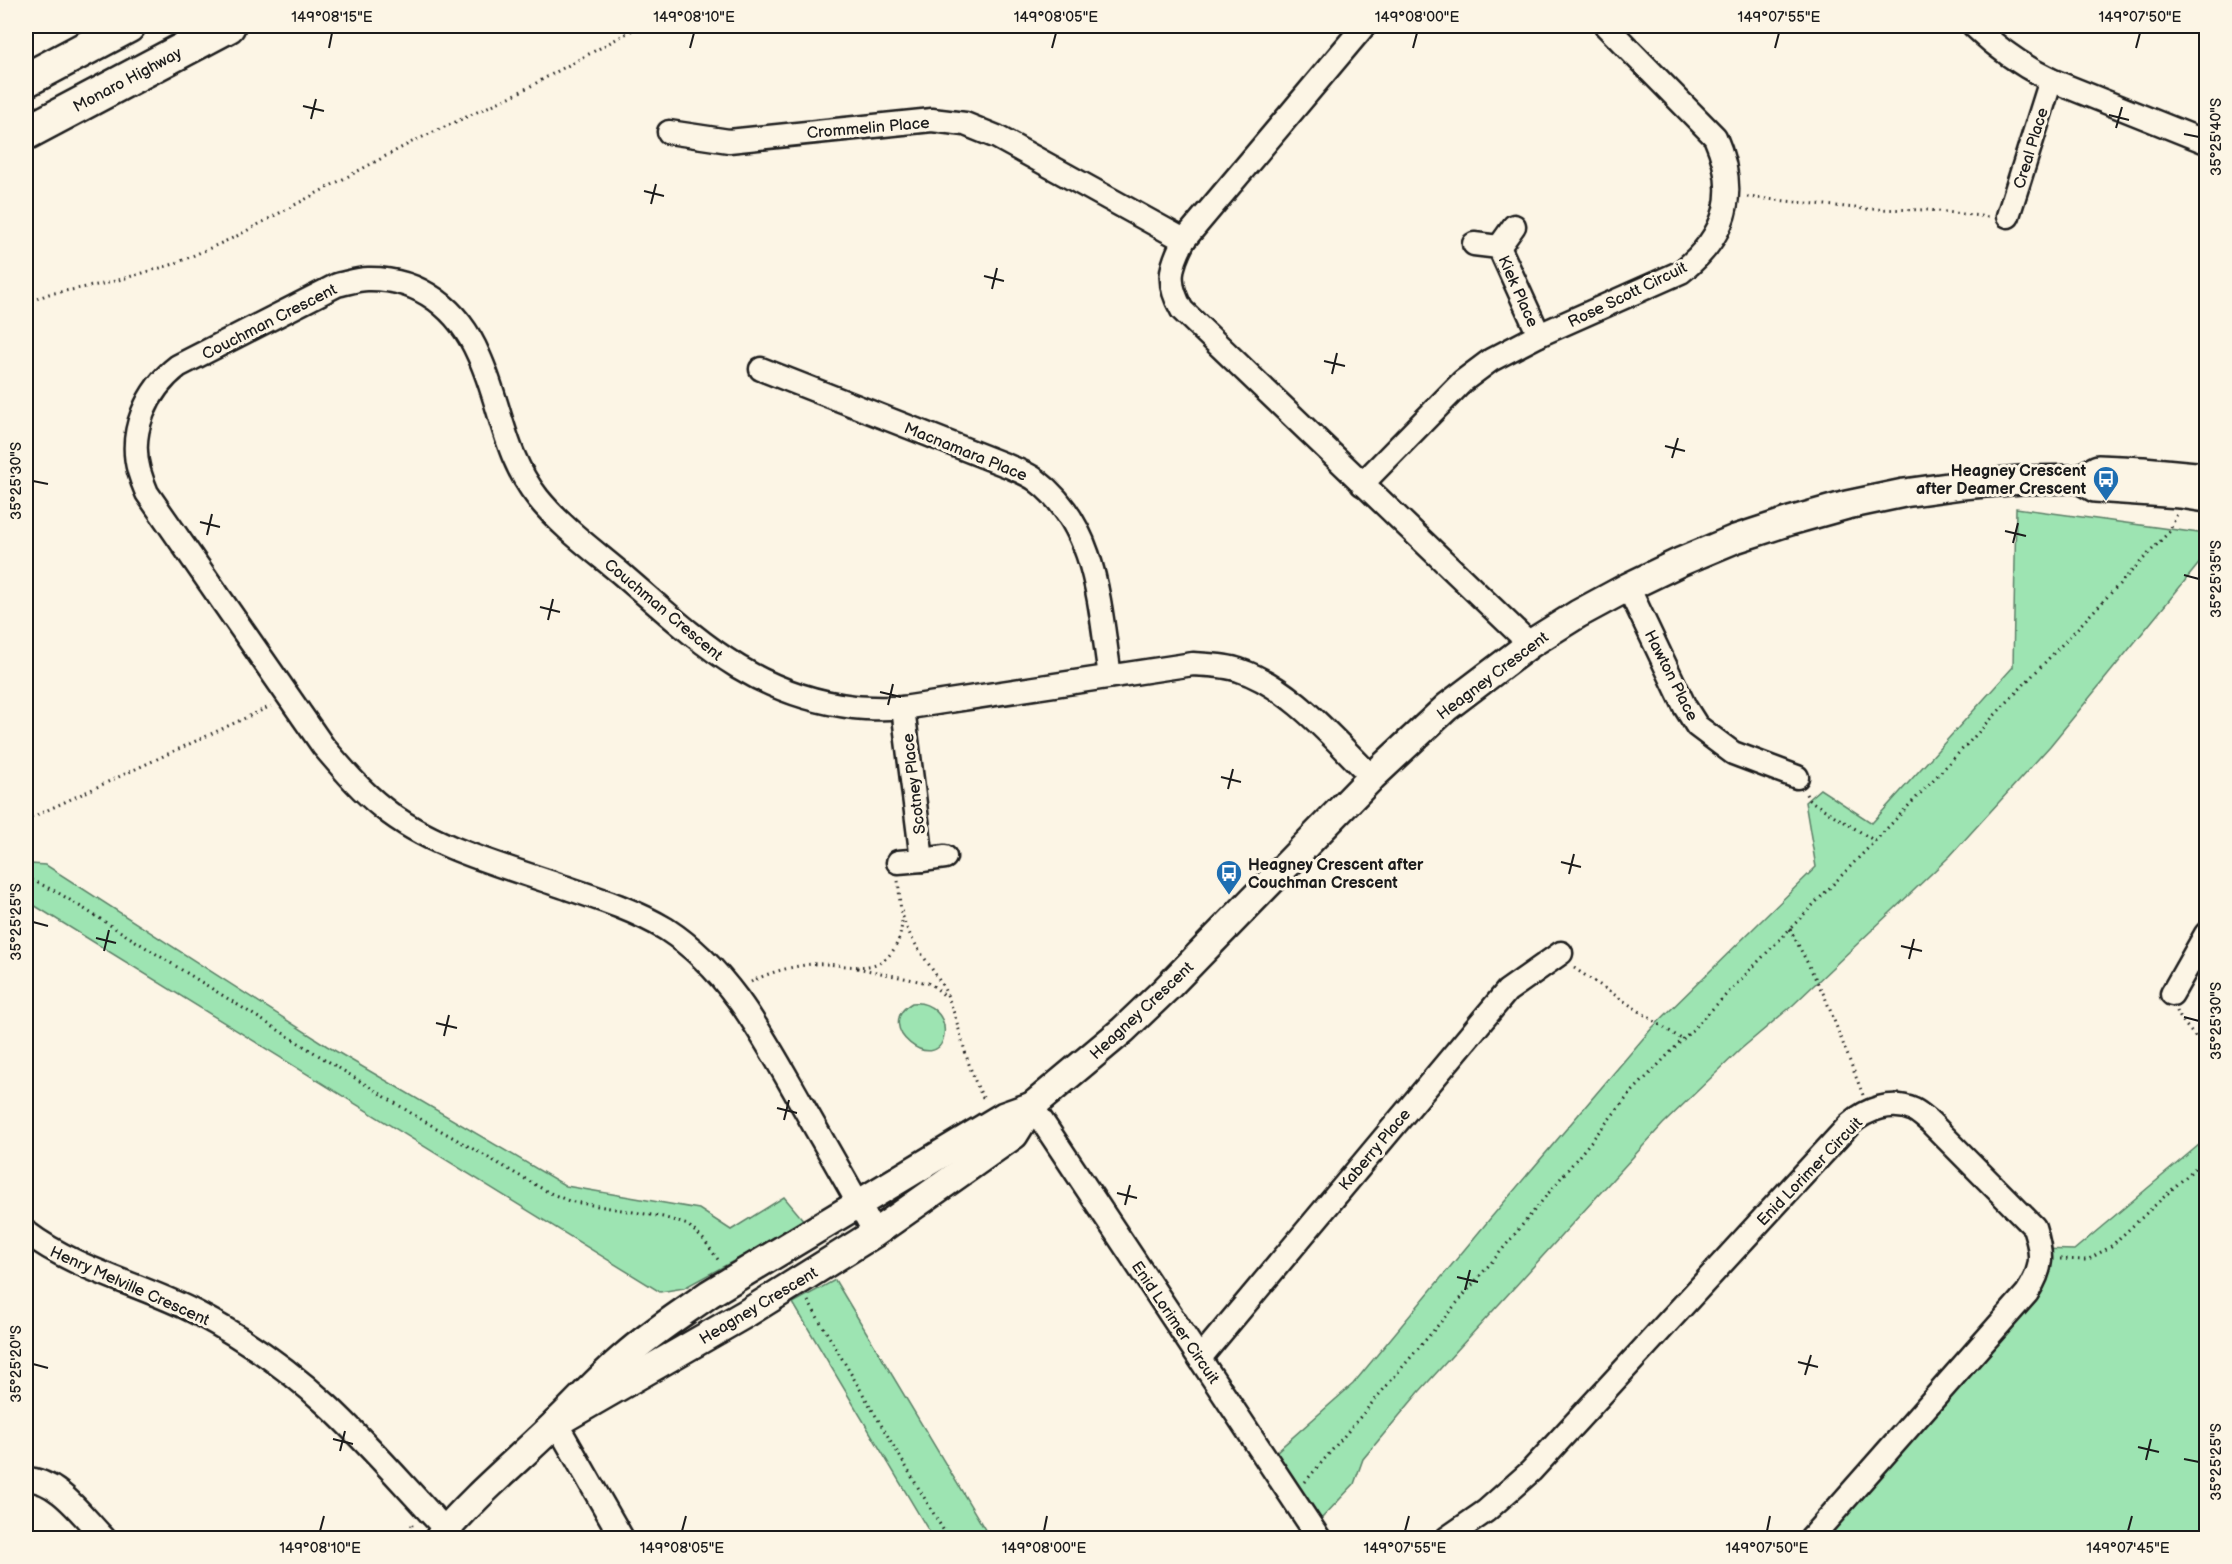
<svg xmlns="http://www.w3.org/2000/svg" width="2232" height="1564" font-family="'Balsamiq Sans',sans-serif">
  <style>
    .green { fill: #9de4b2; stroke: #5c8067; stroke-width: 1.5 }
    .lines { fill: none; stroke-linecap: round; stroke-linejoin: round }
    .minor-casing { stroke: #1c1c1c; stroke-width: 27 }
    .tertiary-casing { stroke: #1c1c1c; stroke-width: 32 }
    .trunk-casing { stroke: #1c1c1c; stroke-width: 38 }
    .path { stroke: #1c1c1c; stroke-width: 3; stroke-dasharray: 1.5 4.5; stroke-linecap: butt }
    .minor { stroke: #fcf5e5; stroke-width: 22 }
    .tertiary { stroke: #fcf5e5; stroke-width: 27 }
    .trunk { stroke: #fcf5e5; stroke-width: 33 }
    .ticks { fill: none; stroke: #1c1c1c; stroke-width: 2 }
    .labels { text-anchor: middle; stroke-width: 6; stroke-linejoin: round; paint-order: stroke }
    .street-label { font-size: 16px; fill: #1c1c1c; stroke: #fcf5e5 }
    .poi-label { font-size: 16px; font-weight: bold; fill: #1c1c1c; stroke: #fcf5e5; text-anchor: end }
    .neatline { fill: none; stroke: #1c1c1c; stroke-width: 2 }
    .ticks-label { font-size: 15px; text-anchor: middle; fill: #1c1c1c }
  </style>
  <rect width="100%" height="100%" fill="#fcf5e5"/>
  <filter id="ink" filterUnits="userSpaceOnUse"><feTurbulence type="fractalNoise" baseFrequency=".0167" numOctaves="2"/><feDisplacementMap in="SourceGraphic" scale="12" xChannelSelector="R" yChannelSelector="G"/><feConvolveMatrix kernelMatrix="1 2 1 2 8 2 1 2 1" color-interpolation-filters="sRGB"/></filter>
  <g filter="url(#ink)">
    <!-- green -->
    <g class="green">
      <polygon points="2016,508 2206,534 2206,555 2050,746 1950,856 1793,1005 1741,1049 1663,1124 1419,1392 1363,1459 1354,1484 1321,1519 1276,1452 1353,1384 1489,1220 1652,1028 1816,867 1805,802 1820,789 1872,823 2013,667"/>
      <polygon points="30,864 46,865 327,1046 566,1186 699,1209 731,1230 784,1197 805,1222 684,1288 660,1292 32,904"/>
      <path d="M912,1003c18,-2 35,13 32,32 -6,41 -74,-8 -32,-32z"/>
      <polygon points="2206,1139 2206,1538 1811,1538 2027,1293 2041,1249 2074,1250"/>
      <polygon points="835,1280 990,1538 933,1538 793,1303"/>
    </g>
    <g class="lines">
      <!-- minor casing -->
      <g class="minor-casing">
        <g id="minor">
          <path d="M1364,26l-180,214c-14,27 -18,42 -2,70l348,334"/>
          <path d="M1974,26c23,22 48,40 77,54l155,62"/>
          <polyline points="669,132 729,141 932,120 965,124 997,137 1184,240"/>
          <polyline points="2008,216 2051,80"/>
          <polyline points="1474,244 1499,247 1539,335"/>
          <polyline points="1499,247 1514,226"/>
          <path d="M761,369l247,97c9,4 20,8 28,14 62,47 63,126 74,196"/>
          <path d="M1362,484l101,-103 28,-21 48,-25 142,-63c47,-37 58,-80 34,-135l-109,-111"/>
          <polyline points="1628,587 1685,707 1697,726 1733,753 1797,777"/>
          <polyline points="922,860 945,857"/>
          <polyline points="898,862 922,860 903,708"/>
          <polyline points="2172,994 2206,934"/>
          <polyline points="1032,1106 1319,1538"/>
          <path d="M26,1232c51,39 116,52 171,81 47,25 91,56 130,92 42,39 80,84 119,125"/>
          <path d="M875,1233c-25,-45 -51,-90 -76,-134 -36,-63 -70,-129 -133,-170 -30,-18 -63,-29 -96,-40 -61,-22 -137,-40 -187,-81 -23,-18 -41,-40 -60,-62l-176,-253c-3,-7 -6,-15 -8,-22 -11,-39 8,-81 39,-105l159,-81c10,-2 21,-6 31,-6 52,-1 91,30 111,77 22,48 24,98 59,142 24,30 58,54 87,79 73,63 128,118 229,130 16,2 33,1 49,1l290,-44c16,1 32,1 46,6 52,17 95,70 133,107"/>
          <polyline points="1200,1358 1507,991 1561,953"/>
          <polyline points="556,1423 622,1538"/>
          <path d="M26,1479c33,1 56,37 78,59"/>
          <path d="M1447,1538l39,-27 45,-40 319,-347c17,-15 42,-24 64,-14 6,3 11,8 16,12l104,105c9,28 9,41 -7,66l-216,245"/>
        </g>
      </g>
      <!-- tertiary casing -->
      <g class="tertiary-casing">
        <g id="tertiary">
          <polyline points="2079,479 2095,488 2180,494 2206,498"/>
          <polyline points="556,1423 747,1313 875,1233 1014,1135 1032,1106 1123,1030 1166,989 1372,777 1447,707 1530,644 1578,614 1628,587 1680,562 1735,539 1790,521 1847,505 1904,493 1962,485 2021,480 2079,479 2098,469 2143,471 2206,477"/>
          <path d="M439,1538c35,-42 78,-77 117,-115 23,-22 44,-46 69,-67 26,-23 56,-42 84,-62l295,-178 28,-10"/>
        </g>
      </g>
      <!-- trunk casing -->
      <g class="trunk-casing">
        <g id="trunk">
          <polyline points="26,80 128,26"/>
          <polyline points="26,133 228,26"/>
        </g>
      </g>
      <!-- path -->
      <g class="path">
        <polyline points="1747,197 1865,209 1929,210 1989,217"/>
        <polyline points="26,303 49,294 108,283 174,264 235,237 412,142 516,94 640,26"/>
        <polyline points="1806,794 1809,800 1875,841"/>
        <polyline points="26,820 271,706"/>
        <polyline points="26,881 32,880 57,892 419,1118 548,1192 569,1201 663,1217 688,1225 704,1240 719,1261"/>
        <path d="M898,881c2,11 1,25 5,36 8,29 33,52 45,80 14,34 18,72 37,104"/>
        <polyline points="1790,929 1825,997 1863,1095"/>
        <polyline points="857,968 928,983 935,987 946,997"/>
        <polyline points="1574,968 1683,1040"/>
        <path d="M751,982c18,-10 42,-16 62,-18 28,-2 63,14 81,-15 6,-10 8,-20 8,-31"/>
        <path d="M2177,1011c3,10 22,29 29,39"/>
        <polyline points="2060,1259 2087,1260 2110,1247 2206,1158"/>
        <polyline points="808,1301 948,1538"/>
        <polyline points="1305,1482 1501,1251 1629,1095 1875,841 2169,532 2177,514"/>
        <polyline points="411,1538 412,1523"/>
      </g>
      <!-- minor -->
      <use href="#minor" class="minor"/>
      <!-- tertiary -->
      <use href="#tertiary" class="tertiary"/>
      <!-- trunk -->
      <use href="#trunk" class="trunk"/>
    </g>
  </g>
  <!-- ticks -->
  <path class="ticks" d="M329,48l3,-15M690,48l4,-15M1052,48l4,-15M1413,48l4,-15M1775,48l4,-15M2136,48l4,-15M303,106l21,5M2109,115l20,5M311,119l5,-20M2116,128l6,-21M2184,134l15,3M644,191l20,5M651,204l5,-20M984,276l20,5M992,289l5,-21M1324,361l21,5M1332,374l5,-21M1665,446l20,5M1672,458l6,-20M33,481l15,3M200,522l20,5M2005,531l21,5M207,535l5,-21M2013,543l5,-20M2184,575l15,4M540,607l20,5M548,620l5,-21M880,692l21,5M888,705l5,-21M1221,777l20,5M1228,789l5,-20M1561,862l20,5M1569,874l5,-20M33,922l15,4M96,938l20,5M1901,946l21,5M104,951l5,-21M1909,959l5,-20M2184,1017l15,4M436,1023l21,5M444,1036l5,-21M777,1108l20,5M784,1120l5,-20M1117,1193l20,5M1125,1205l5,-20M1457,1277l21,5M1465,1290l5,-20M1798,1362l20,5M33,1364l15,4M1805,1375l6,-20M333,1439l20,5M2138,1447l21,5M340,1451l5,-20M2184,1459l15,3M2146,1460l5,-21M320,1531l4,-15M682,1531l4,-15M1044,1531l3,-15M1405,1531l4,-15M1767,1531l3,-15M2128,1531l4,-15"/>
  <!-- icons -->
  <defs>
    <g id="bus-pin" transform="scale(1.35)"><path d="M0 17L-7.5 6A9.5 9.5 0 1 1 7.5 6Z" fill="#1f6fb2" stroke="#fcf5e5"/><path d="M-5-6H5V4H4V6H2V4H-2V6H-4V4H-5ZM-3.5-4V0h7V-4ZM-3.5 1.2v1.5H-2V1.2ZM2 1.2v1.5H3.5V1.2Z" fill="#fff"/></g>
  </defs>
  <g fill-rule="evenodd">
    <use href="#bus-pin" x="2106" y="479"/>
    <use href="#bus-pin" x="1229" y="873"/>
  </g>
  <g class="labels">
    <!-- street labels -->
    <g class="street-label">
      <text transform="translate(127 79) rotate(-28)" y="6">Monaro Highway</text>
      <text transform="translate(868 127) rotate(-5)" y="6">Crommelin Place</text>
      <text transform="translate(2030 148) rotate(-73)" y="6">Creal Place</text>
      <text transform="translate(1519 291) rotate(66)" y="6">Kiek Place</text>
      <text transform="translate(1627 294) rotate(-26)" y="6">Rose Scott Circuit</text>
      <text transform="translate(269 321) rotate(-27)" y="6">Couchman Crescent</text>
      <text transform="translate(966 451) rotate(22)" y="6">Macnamara Place</text>
      <text transform="translate(664 609) rotate(40)" y="6">Couchman Crescent</text>
      <text transform="translate(1492 675) rotate(-37)" y="6">Heagney Crescent</text>
      <text transform="translate(1672 675) rotate(63)" y="6">Hawton Place</text>
      <text transform="translate(913 784) rotate(-97)" y="6">Scotney Place</text>
      <text transform="translate(1141 1010) rotate(-43)" y="6">Heagney Crescent</text>
      <text transform="translate(1374 1149) rotate(-50)" y="6">Kaberry Place</text>
      <text transform="translate(1809 1171) rotate(-46)" y="6">Enid Lorimer Circuit</text>
      <text transform="translate(130 1285) rotate(24)" y="6">Henry Melville Crescent</text>
      <text transform="translate(758 1305) rotate(-31)" y="6">Heagney Crescent</text>
      <text transform="translate(1176 1322) rotate(56)" y="6">Enid Lorimer Circuit</text>
    </g>
    <!-- poi labels -->
    <g class="poi-label">
      <text x="2086" y="476">Heagney Crescent<tspan x="2086" dy="18">after Deamer Crescent</tspan></text>
      <text x="1248" y="870" text-anchor="start">Heagney Crescent after<tspan x="1248" dy="18">Couchman Crescent</tspan></text>
    </g>
  </g>
  <!-- margin -->
  <rect width="2232" height="1564" fill="none" stroke="#fcf5e5" stroke-width="66"/>
  <rect x="33" y="33" width="2166" height="1498" class="neatline"/>
  <g class="ticks-label">
    <text x="332" y="22">149°08'15"E</text>
    <text x="694" y="22">149°08'10"E</text>
    <text x="1056" y="22">149°08'05"E</text>
    <text x="1417" y="22">149°08'00"E</text>
    <text x="1779" y="22">149°07'55"E</text>
    <text x="2140" y="22">149°07'50"E</text>
    <text transform="translate(2216 137) rotate(-90)" y="5">35°25'40"S</text>
    <text transform="translate(16 481) rotate(-90)" y="5">35°25'30"S</text>
    <text transform="translate(2216 579) rotate(-90)" y="5">35°25'35"S</text>
    <text transform="translate(16 922) rotate(-90)" y="5">35°25'25"S</text>
    <text transform="translate(2216 1021) rotate(-90)" y="5">35°25'30"S</text>
    <text transform="translate(16 1364) rotate(-90)" y="5">35°25'20"S</text>
    <text transform="translate(2216 1462) rotate(-90)" y="5">35°25'25"S</text>
    <text x="320" y="1553">149°08'10"E</text>
    <text x="682" y="1553">149°08'05"E</text>
    <text x="1044" y="1553">149°08'00"E</text>
    <text x="1405" y="1553">149°07'55"E</text>
    <text x="1767" y="1553">149°07'50"E</text>
    <text x="2128" y="1553">149°07'45"E</text>
  </g>
</svg>
